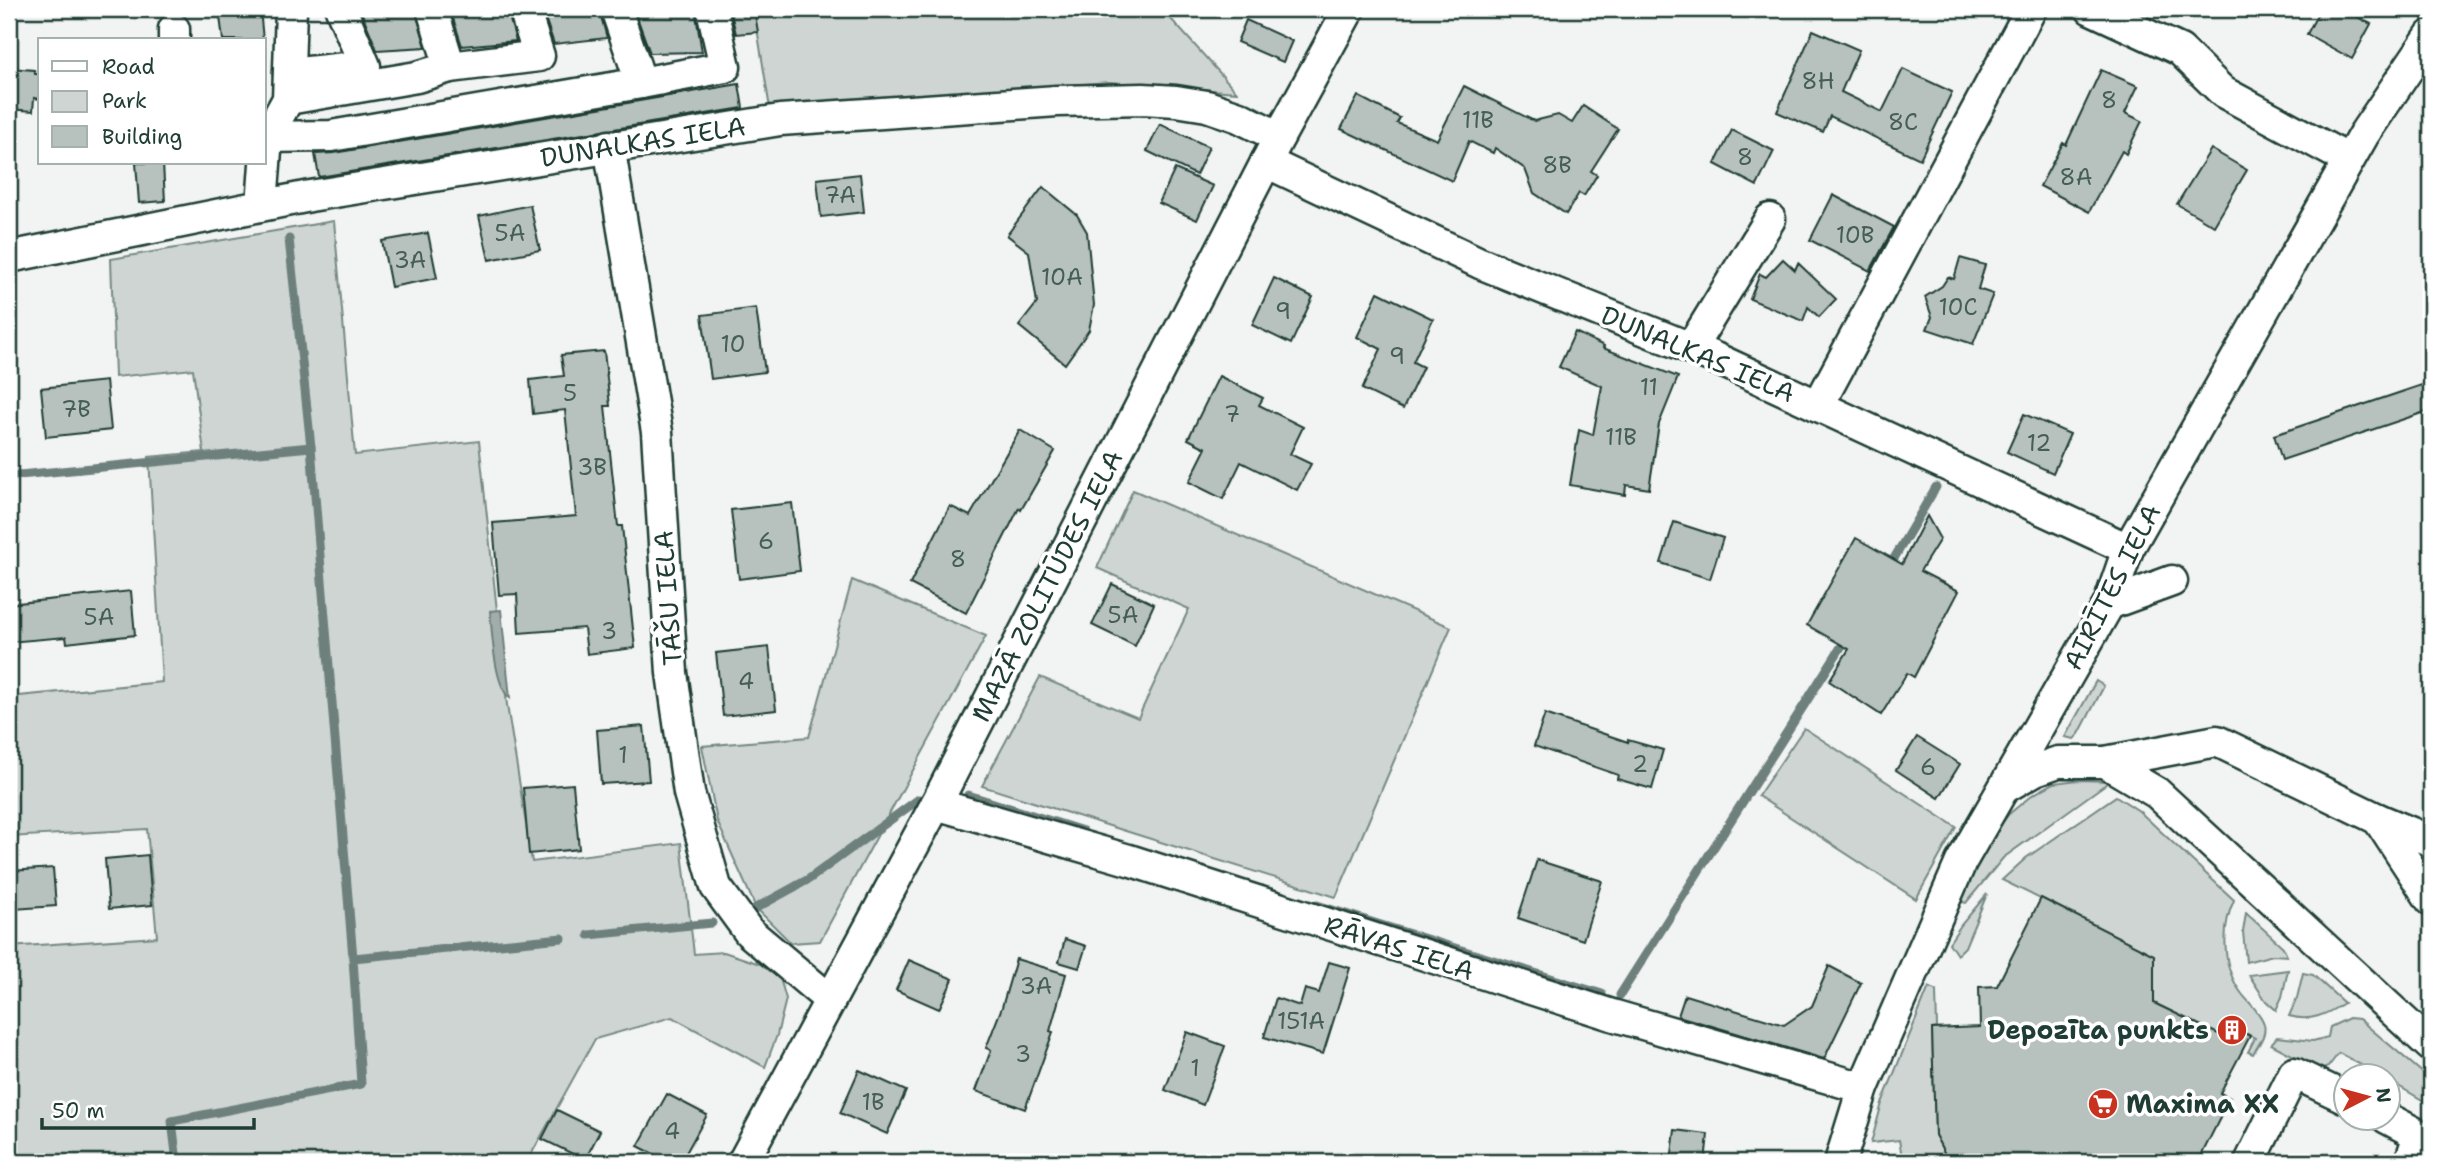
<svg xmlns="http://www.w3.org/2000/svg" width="2440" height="1171" font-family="'Shantell Sans',sans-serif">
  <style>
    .green { fill: #ced5d3; stroke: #768984; stroke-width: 2 }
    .water { fill: #a1adaa; stroke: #6d807b; stroke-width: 2 }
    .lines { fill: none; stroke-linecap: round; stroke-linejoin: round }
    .stream { stroke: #6d807b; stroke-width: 9 }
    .building { fill: #b7c1bd; stroke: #1f3d34; stroke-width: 2 }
    .minor-casing { stroke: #1f3d34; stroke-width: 35 }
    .minor { stroke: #fff; stroke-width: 30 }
    .labels { text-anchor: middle; stroke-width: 7; stroke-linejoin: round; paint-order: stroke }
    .number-label { font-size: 23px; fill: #455e56 }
    .street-label { font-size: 26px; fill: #1f3d34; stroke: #fff }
    .poi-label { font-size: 26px; font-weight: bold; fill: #1f3d34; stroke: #fff; text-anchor: end }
  </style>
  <rect width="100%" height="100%" fill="#f2f3f3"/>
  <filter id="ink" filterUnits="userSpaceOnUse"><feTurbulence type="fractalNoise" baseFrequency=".0143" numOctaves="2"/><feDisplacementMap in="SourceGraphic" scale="14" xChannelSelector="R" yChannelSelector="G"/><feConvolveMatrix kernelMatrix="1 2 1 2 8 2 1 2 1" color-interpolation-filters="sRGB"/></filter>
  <g filter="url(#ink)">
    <!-- green -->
    <g class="green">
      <polygon points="754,9 1093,9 1097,14 1104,9 1162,9 1237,92 1109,82 770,109"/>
      <polygon points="334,221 355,455 479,441 507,705 532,862 681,843 694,954 724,952 760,964 780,978 786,999 777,1035 765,1067 672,1017 595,1039 527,1162 10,1162 9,947 157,937 147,829 9,837 9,697 162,682 149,457 204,452 193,369 115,377 111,259"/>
      <polygon points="1133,490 1451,627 1336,897 982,786 1040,677 1138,718 1189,609 1097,568"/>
      <polygon points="852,580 986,636 820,941 791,943 756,908 717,821 702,746 809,737"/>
      <polygon points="2096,681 2104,686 2079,734 2074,739 2065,737"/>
      <polygon points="1804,728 1956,827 1916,899 1758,796"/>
      <polygon points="2078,780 2110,781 2003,858 1966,903 1958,901 1988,841 2009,814 2032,795 2054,783"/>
      <path d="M2116,796l23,15 95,89c-13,28 -12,68 8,94 7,9 19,19 22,30 3,11 -6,21 -11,30l-5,-2 7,-14 -27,-14 -6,12 -68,-33v-48l-152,-75 24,-22z"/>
      <polygon points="1987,894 1965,947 1957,955 1949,943 1961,925"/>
      <polygon points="2246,913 2283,947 2287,956 2273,955 2246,962 2243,932"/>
      <polygon points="2288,970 2282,997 2276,1010 2266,1001 2249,975"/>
      <path d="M2303,973l10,2 31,28c-18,12 -34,19 -55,13l8,-18z"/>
      <polygon points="1929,987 1936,991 1937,1028 1932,1029 1935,1135 1949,1162 1903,1162 1899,1140 1871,1143 1882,1103"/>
      <polygon points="2349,1018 2359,1019 2431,1080 2431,1105 2388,1080 2388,1076 2381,1076 2339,1053 2328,1067 2321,1070 2271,1044 2277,1037 2313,1041 2328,1037 2330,1027"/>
    </g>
    <!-- water -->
    <path class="water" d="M501,610l9,88c-16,-12 -18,-67 -20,-87z"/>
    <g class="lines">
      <!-- stream -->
      <g class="stream">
        <polyline points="289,239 311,447"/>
        <polyline points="9,476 311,447 353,958"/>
        <polyline points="1889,567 1936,487"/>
        <polyline points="968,795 1083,831"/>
        <polyline points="1317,905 1602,994"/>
        <polyline points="756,908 809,879 919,799"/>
        <polyline points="589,935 712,923"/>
        <polyline points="1620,995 1848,636"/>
        <polyline points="177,1162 172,1121 361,1084 353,958 562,938"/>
      </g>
    </g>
    <!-- building -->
    <g class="building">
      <polygon points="219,9 260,9 263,40 223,40"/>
      <polygon points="360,9 415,9 426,47 377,50"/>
      <polygon points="450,9 507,9 516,41 462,46"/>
      <polygon points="542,9 599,9 607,38 554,44"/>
      <polygon points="634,9 695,9 702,52 650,53"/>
      <polygon points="730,9 754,9 758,32 736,34"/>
      <polygon points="2320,9 2342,9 2371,24 2352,59 2307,34"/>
      <polygon points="1246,20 1292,41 1283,62 1237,42"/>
      <polygon points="1813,30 1859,50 1841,92 1882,112 1903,69 1952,92 1920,159 1830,116 1823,132 1777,112"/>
      <polygon points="10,68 34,70 35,74 40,74 40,99 34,98 33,111 9,109"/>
      <polygon points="2101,70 2138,86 2125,113 2142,121 2126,154 2122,151 2089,212 2040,186 2063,143 2066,145"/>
      <polygon points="739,84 743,108 319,177 315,154 334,153"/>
      <polygon points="1464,86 1534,121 1558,115 1572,123 1583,106 1618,129 1591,171 1597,175 1584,196 1579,193 1566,214 1534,193 1525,169 1495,148 1493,153 1469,141 1452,181 1341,129 1358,96 1400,118 1397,123 1437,140"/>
      <polygon points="1160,124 1209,147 1196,175 1147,151"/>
      <polygon points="1732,130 1774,151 1757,186 1715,164"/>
      <polygon points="2211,149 2247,170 2214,226 2177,204"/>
      <polygon points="136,163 163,163 165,201 139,203"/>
      <polygon points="1175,169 1213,186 1197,220 1159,203"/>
      <polygon points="860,174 864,212 821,217 817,179"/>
      <polygon points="1043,187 1077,215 1087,232 1094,305 1089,330 1065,364 1019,326 1037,303 1029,252 1007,235"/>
      <polygon points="1833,195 1894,227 1870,271 1810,240"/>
      <polygon points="530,205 540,250 489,260 479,216"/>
      <polygon points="428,233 437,278 391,287 382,241"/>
      <polygon points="1960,258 1985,265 1978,289 1993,294 1973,344 1927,329 1932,317 1925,297 1942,286 1948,277 1954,279"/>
      <polygon points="1783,259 1795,270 1798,263 1836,299 1819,317 1808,307 1803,321 1750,299 1760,274 1766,277"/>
      <polygon points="1274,278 1313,297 1291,344 1252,325"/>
      <polygon points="1378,292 1433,319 1413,362 1423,367 1403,409 1362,389 1381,349 1357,337"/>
      <polygon points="756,308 765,372 711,379 702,315"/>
      <polygon points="1575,332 1604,346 1603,348 1678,377 1659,424 1649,489 1626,485 1625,495 1570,485 1579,430 1593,435 1602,386 1559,367"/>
      <polygon points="604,351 610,406 605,406 618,526 622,526 635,648 587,654 584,628 519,633 517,594 499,595 493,523 576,516 565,410 533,414 530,380 564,376 561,355"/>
      <polygon points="1219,376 1263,398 1259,405 1303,427 1290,454 1311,464 1297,490 1241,462 1223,499 1189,482 1206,448 1188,439"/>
      <polygon points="106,381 111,430 46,437 41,388"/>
      <polygon points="2431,382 2431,410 2282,460 2274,435"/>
      <polygon points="2024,414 2070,434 2053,473 2007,452"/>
      <polygon points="1020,430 1055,451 1021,510 1019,508 966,613 910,584 950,506 970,516"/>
      <polygon points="792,503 800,571 739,579 731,510"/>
      <polygon points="1927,516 1940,539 1920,571 1959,591 1914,677 1907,673 1881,715 1829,681 1849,649 1807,625 1856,538 1902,564"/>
      <polygon points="1674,522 1723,538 1710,579 1661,563"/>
      <polygon points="1112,584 1154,604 1135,646 1092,625"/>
      <polygon points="131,591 135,635 67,643 66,637 9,642 9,604"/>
      <polygon points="769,647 776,710 723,716 716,653"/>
      <polygon points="1545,714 1628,742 1628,740 1663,750 1652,789 1617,779 1618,775 1534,746"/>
      <polygon points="644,726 649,781 601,784 597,730"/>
      <polygon points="1917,737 1960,764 1939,798 1896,770"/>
      <polygon points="573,784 579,849 529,854 523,788"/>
      <polygon points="148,855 152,905 109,909 105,859"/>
      <polygon points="1537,860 1602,881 1583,940 1518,918"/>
      <polygon points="53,868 56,906 14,909 11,871"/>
      <polygon points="2041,898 2154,955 2154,1003 2222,1036 2227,1024 2250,1036 2220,1093 2230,1098 2198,1162 1949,1162 1935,1135 1932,1029 1980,1027 1979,987 1997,986"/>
      <polygon points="1065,939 1086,946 1079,968 1059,962"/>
      <polygon points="1016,959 1066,974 1050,1031 1053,1032 1025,1109 976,1091 991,1050 986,1048 1002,1007"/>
      <polygon points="909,960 953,979 939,1009 896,990"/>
      <polygon points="1329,962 1350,968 1323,1054 1264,1037 1276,998 1300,1006 1305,989 1319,993"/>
      <polygon points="1829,966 1861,983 1824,1059 1678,1016 1685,995 1784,1025 1812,1006"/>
      <polygon points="1187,1032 1225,1046 1203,1105 1165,1090"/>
      <polygon points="859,1070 906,1091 887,1134 840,1113"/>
      <polygon points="667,1094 707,1115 681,1162 669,1162 638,1146"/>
      <polygon points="557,1110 600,1131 585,1160 542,1139"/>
      <polygon points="1675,1130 1708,1134 1705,1162 1671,1162"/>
    </g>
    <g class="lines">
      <!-- minor casing -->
      <g class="minor-casing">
        <g id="minor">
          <polyline points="432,9 450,67"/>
          <polyline points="2091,9 2180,50 2223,92 2349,160"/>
          <polyline points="174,29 174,40"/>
          <polyline points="289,74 365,66 341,9"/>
          <polyline points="641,83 725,67 712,9"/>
          <polyline points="288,99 417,77 450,67 539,56 524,9"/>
          <polyline points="267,137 331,136 641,83 616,9"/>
          <polyline points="609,146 657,432 672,673 689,793 716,887 749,932 830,1000"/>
          <polyline points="1266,162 1480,263 1715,358 2128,549"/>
          <polyline points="262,205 267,137 288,99 291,9"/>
          <polyline points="9,257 310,196 780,120 1057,101 1143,99 1176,101 1207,106 1239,117 1279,137"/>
          <polyline points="1691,348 1770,219"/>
          <polyline points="1818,406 2031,9"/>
          <polyline points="2109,604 2172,581"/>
          <polyline points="2105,762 2157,793 2431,1046"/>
          <polyline points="2004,788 2035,770 2058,762 2105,762 2217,741 2378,819 2431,841"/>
          <polyline points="936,804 1132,861 1612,1015 1863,1088"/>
          <polyline points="2378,819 2431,900"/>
          <polyline points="2387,1118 2419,1135 2410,1162"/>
          <polyline points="743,1162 936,804 1279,137 1349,9"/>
          <polyline points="1840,1162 1863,1088 1961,862 2109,604 2128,549 2364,134 2431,35"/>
          <polyline points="2250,1162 2294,1073 2346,1098"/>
        </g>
      </g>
      <!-- minor -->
      <use href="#minor" class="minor"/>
    </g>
  </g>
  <!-- icons -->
  <defs>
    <g id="building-disc" transform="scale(1.575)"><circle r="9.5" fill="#c8321e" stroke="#fff"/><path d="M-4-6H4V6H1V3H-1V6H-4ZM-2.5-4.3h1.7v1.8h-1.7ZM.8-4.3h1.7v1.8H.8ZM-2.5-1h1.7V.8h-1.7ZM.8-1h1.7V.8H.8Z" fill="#fff"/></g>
    <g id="supermarket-disc" transform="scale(1.575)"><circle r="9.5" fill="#c8321e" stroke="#fff"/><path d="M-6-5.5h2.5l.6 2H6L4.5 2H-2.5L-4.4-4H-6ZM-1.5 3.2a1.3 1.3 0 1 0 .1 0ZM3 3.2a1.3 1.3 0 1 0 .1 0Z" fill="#fff"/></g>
  </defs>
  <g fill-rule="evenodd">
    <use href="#building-disc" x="2232" y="1030"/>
    <use href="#supermarket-disc" x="2103" y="1104"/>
  </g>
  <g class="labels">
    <!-- number labels -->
    <g class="number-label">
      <text x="1818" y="89">8H</text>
      <text x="2109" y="108">8</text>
      <text x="1478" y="128">11B</text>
      <text x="1903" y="130">8C</text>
      <text x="1745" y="165">8</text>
      <text x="1557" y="173">8B</text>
      <text x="2076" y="185">8A</text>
      <text x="840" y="203">7A</text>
      <text x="510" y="241">5A</text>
      <text x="1855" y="243">10B</text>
      <text x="410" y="268">3A</text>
      <text x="1062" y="285">10A</text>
      <text x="1958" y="315">10C</text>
      <text x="1283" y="319">9</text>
      <text x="733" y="352">10</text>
      <text x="1397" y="364">9</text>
      <text x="1649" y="395">11</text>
      <text x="570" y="401">5</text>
      <text x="76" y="417">7B</text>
      <text x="1232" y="422">7</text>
      <text x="1621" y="445">11B</text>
      <text x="2039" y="451">12</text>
      <text x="592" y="475">3B</text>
      <text x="766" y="549">6</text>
      <text x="958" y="567">8</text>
      <text x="1123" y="623">5A</text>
      <text x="99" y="625">5A</text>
      <text x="609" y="639">3</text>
      <text x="746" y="689">4</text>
      <text x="623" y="763">1</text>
      <text x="1640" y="772">2</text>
      <text x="1928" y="775">6</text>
      <text x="1036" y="994">3A</text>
      <text x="1301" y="1029">151A</text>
      <text x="1023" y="1062">3</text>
      <text x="1195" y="1076">1</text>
      <text x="873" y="1110">1B</text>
      <text x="672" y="1139">4</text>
    </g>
    <!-- street labels -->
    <g class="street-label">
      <text transform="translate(643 142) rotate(-9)" y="9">DUNALKAS IELA</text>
      <text transform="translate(1698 354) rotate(23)" y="9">DUNALKAS IELA</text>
      <text transform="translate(1047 586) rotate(-63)" y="9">MAZĀ ZOLITŪDES IELA</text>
      <text transform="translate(2112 587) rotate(-63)" y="9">AIRĪTES IELA</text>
      <text transform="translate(668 598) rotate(-94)" y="9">TĀŠU IELA</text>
      <text transform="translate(1399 948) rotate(18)" y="9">RĀVAS IELA</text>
    </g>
    <!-- poi labels -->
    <g class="poi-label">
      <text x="2209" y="1039">Depozīta punkts</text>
      <text x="2126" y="1113" text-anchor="start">Maxima XX</text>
    </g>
  </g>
  <!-- margin -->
  <rect width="2440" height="1171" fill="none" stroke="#fff" stroke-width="35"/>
  <rect x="18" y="18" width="2405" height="1136" fill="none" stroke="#1f3d34" stroke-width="2.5" filter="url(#ink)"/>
  <!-- legend -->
  <rect x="38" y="38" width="228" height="126" fill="#ffffff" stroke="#a5b1ae" stroke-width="2"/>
  <rect x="52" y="61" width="35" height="10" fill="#ffffff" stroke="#a5b1ae" stroke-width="2"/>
  <text x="102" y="74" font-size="21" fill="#1f3d34">Road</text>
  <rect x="52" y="91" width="35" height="21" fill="#ced5d3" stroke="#a5b1ae" stroke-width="2"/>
  <text x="102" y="108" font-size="21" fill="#1f3d34">Park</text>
  <rect x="52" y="126" width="35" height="21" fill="#b7c1bd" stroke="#a5b1ae" stroke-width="2"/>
  <text x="102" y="144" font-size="21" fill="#1f3d34">Building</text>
  <!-- north arrow -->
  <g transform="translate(2367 1097) rotate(84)"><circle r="33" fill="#ffffff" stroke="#a5b1ae" stroke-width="2"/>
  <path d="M0-5L12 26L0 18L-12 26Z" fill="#c8321e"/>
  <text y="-10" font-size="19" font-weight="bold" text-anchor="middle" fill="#1f3d34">N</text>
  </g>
  <!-- scale -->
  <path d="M42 1118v10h212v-10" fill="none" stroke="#1f3d34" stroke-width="3.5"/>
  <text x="52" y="1118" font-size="21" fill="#1f3d34" stroke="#ffffff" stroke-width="5" paint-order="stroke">50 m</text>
</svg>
